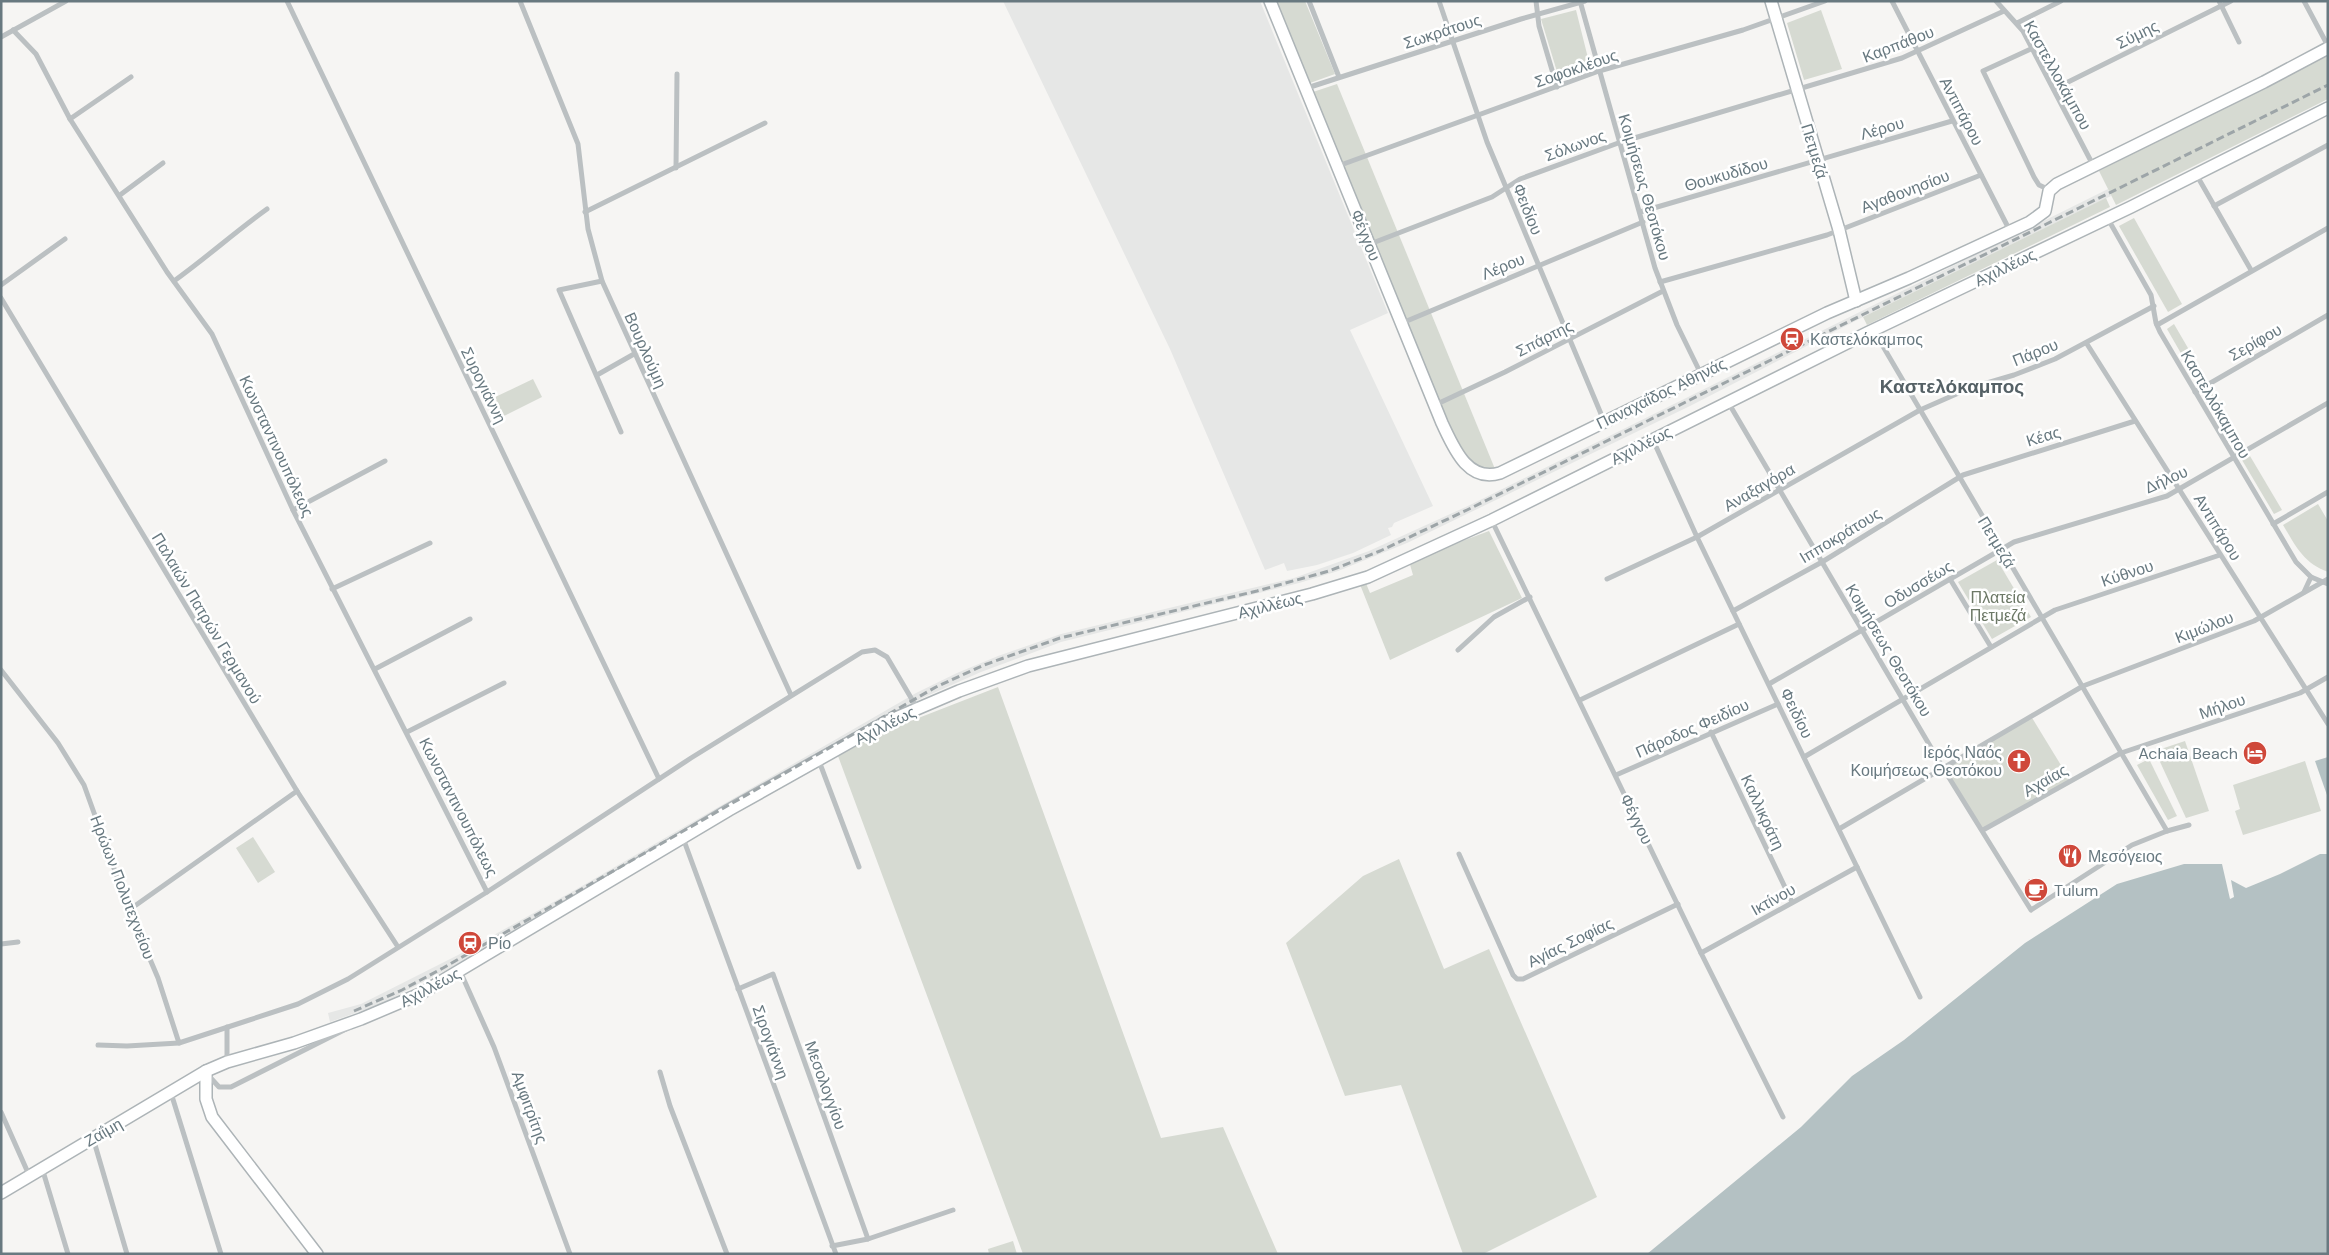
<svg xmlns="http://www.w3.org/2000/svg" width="2329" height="1255" font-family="'DM Sans',sans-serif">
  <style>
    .built { fill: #e6e7e6 }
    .green { fill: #d6dad2 }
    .water { fill: #b4c1c3 }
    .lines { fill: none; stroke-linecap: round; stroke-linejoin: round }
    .secondary-casing { stroke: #adb4b7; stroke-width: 14 }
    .street { stroke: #bbc0c2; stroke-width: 5 }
    .secondary { stroke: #fff; stroke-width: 11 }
    .rail { stroke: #9da5a8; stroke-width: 3; stroke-dasharray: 8 4; stroke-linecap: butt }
    .labels { text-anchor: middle; stroke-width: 5; stroke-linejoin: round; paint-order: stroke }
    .street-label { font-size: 16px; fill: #687980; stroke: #fff }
    .poi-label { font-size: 16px; fill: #687980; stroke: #fff; text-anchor: start }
    .park-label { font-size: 16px; fill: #6c7866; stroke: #fff }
    .quarter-label { font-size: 19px; font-weight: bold; fill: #556166; stroke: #fff }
  </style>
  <rect width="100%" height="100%" fill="#f6f5f3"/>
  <!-- built -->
  <g class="built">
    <polygon points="1003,1 1260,1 1388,313 1350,330 1433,506 1394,523 1392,527 1388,528 1391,535 1353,553 1317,565 1287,571 1284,563 1265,570 1170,349"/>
    <polygon points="2108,189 2111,196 1863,317 1690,406 1407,543 1338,571 1299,583 1061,642 981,672 920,699 465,960 381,1004 330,1022 328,1013 361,1004 458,955 575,890 916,693 957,673 998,656 1061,634 1294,578 1369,551 1470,505"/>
  </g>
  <!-- green -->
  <g class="green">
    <polygon points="1276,1 1305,1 1335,74 1310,83"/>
    <polygon points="1576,10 1590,66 1558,75 1541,19"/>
    <polygon points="1821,10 1842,69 1804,80 1787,23"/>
    <polygon points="2328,54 2328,99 2116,205 2099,171"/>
    <polygon points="1337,84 1495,469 1490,471 1473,467 1451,431 1313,92"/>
    <polygon points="2106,198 2110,207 1867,325 1863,317"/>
    <polygon points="2134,218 2182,304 2168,312 2119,226"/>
    <polygon points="2174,324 2206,379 2198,383 2167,329"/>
    <polygon points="533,379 542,397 500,418 491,399"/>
    <polygon points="2210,387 2244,444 2236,449 2203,391"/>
    <polygon points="2250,456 2282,510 2274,514 2242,460"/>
    <path d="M2318,504l10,17v51c-25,-9 -33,-27 -45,-47z"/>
    <polygon points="1489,531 1522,598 1390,660 1359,582 1365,581 1370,593 1413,575 1409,561"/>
    <polygon points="1997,560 2031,617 1992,639 1958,582"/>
    <polygon points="998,687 1161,1138 1223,1127 1278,1254 1023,1254 838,756 885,731"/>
    <polygon points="2031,716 2070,780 1983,830 1943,768"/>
    <polygon points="2185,741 2209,811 2186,818 2155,751"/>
    <polygon points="2149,759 2177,816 2168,820 2137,765"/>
    <polygon points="2305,761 2321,811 2243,835 2235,811 2240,809 2233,785"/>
    <polygon points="253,837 275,872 258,883 236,848"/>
    <polygon points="1399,859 1444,969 1489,949 1597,1197 1483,1254 1463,1254 1401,1085 1345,1096 1286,943 1363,876"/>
    <polygon points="1013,1241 1017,1254 989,1254 988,1249"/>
  </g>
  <!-- water -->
  <g class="water">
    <polygon points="2328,757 2328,794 2327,795 2315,761"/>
    <polygon points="2320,854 2328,854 2328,1254 1647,1254 1801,1127 1852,1076 1904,1040 2025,943 2117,884 2184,864 2222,864 2230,899 2234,897 2231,880 2246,888 2280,874"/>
  </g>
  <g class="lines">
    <!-- secondary casing -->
    <g class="secondary-casing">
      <g id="secondary">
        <path d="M1270,1l172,422c11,23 25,60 58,50l327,-160 82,-35 121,-56 15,-11 4,-20 8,-7 207,-102 64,-34"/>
        <polyline points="1771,1 1839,230 1856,301"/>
        <polyline points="206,1071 206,1099 212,1117 317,1254"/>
        <polyline points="1,1193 206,1071 227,1062 294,1043 361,1019 420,994 729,810 884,723 959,691 1028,666 1312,594 1368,577 1492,520 1867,333 2131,207 2328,108"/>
      </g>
    </g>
    <!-- street -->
    <g class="street">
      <polyline points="287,1 659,779"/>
      <polyline points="520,1 578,144 588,229 602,281 791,695"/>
      <polyline points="1309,1 1339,77"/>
      <polyline points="1439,1 1487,142 1604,421"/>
      <polyline points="1536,1 1539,26 1557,87"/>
      <polyline points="1580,1 1655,268 1677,325 1701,374"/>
      <polyline points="1892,1 2010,231"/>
      <polyline points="1996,1 2023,31 2093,165"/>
      <polyline points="2219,1 2239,42"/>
      <polyline points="2304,1 2328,46"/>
      <polyline points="2017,23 2061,1"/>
      <polyline points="13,30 36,54 70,119 167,272 212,334 293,510 487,892"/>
      <polyline points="1,37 66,1"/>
      <polyline points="2033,48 1983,71 2034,177 2039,185 2050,190"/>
      <polyline points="1307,88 1521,19 1585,1"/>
      <polyline points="2054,89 2231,1"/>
      <polyline points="70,119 131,77"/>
      <polyline points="1338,166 1599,71 1743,30 1825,1"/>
      <polyline points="676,168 677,74"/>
      <polyline points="2196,174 2251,270"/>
      <polyline points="120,195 163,163"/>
      <polyline points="2214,206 2328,145"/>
      <polyline points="585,212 765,123"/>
      <polyline points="1640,212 1952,121"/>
      <polyline points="2108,219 2151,295 2156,323 2160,332 2296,562 2311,577 2328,584"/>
      <polyline points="1370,244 1492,197 1520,179 1621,142 1902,58 2004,11"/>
      <path d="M174,281c32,-23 61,-49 93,-72"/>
      <polyline points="602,281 559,290 621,432"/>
      <polyline points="1660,282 1827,235 1981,175"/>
      <polyline points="1,285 65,239"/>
      <polyline points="1,298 297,791 398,947"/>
      <polyline points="1402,323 1643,222"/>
      <polyline points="2157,325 2328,228"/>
      <polyline points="1874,331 2167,831"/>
      <polyline points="2087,344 2328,724"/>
      <polyline points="597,375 634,354"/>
      <polyline points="2195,392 2328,315"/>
      <polyline points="1728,402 1943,768 2031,910 2132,845 2167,831 2189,825"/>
      <polyline points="1435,405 1505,372 1663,291"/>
      <polyline points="1653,440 1697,537 1920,997"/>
      <polyline points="293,510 385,461"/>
      <polyline points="1492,521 1701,953 1783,1117"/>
      <polyline points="2273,524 2328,492"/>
      <polyline points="1607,579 1697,537 1920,410 1970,388 2014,375 2055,359 2154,306"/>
      <polyline points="1950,579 1991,647"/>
      <polyline points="332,589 430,543"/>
      <polyline points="2304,592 2311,577"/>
      <polyline points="1733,611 1822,562 1963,475 2135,421"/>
      <polyline points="1458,650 1494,617 1530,597"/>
      <polyline points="375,669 470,619"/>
      <polyline points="1,670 58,743 84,785 129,910 158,978 179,1043 298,1004 348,979 487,892 691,758 862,652 875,650 887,657 917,708"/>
      <polyline points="1769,684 2014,542 2167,496 2328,403"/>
      <polyline points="1580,700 1739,624"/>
      <polyline points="407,732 504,683"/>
      <polyline points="1711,732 1792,902"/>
      <polyline points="1804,757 2055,610 2220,555"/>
      <polyline points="819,761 859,867"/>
      <polyline points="1616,775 1778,704"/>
      <polyline points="1839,829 2083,686 2254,621 2328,579"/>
      <polyline points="1983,830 2121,753 2300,693 2328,677"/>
      <polyline points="683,838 836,1254"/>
      <polyline points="1459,854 1513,975 1517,979 1523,979 1678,904"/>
      <polyline points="129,910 297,791"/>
      <polyline points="1,944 18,942"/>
      <polyline points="1701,953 1857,867"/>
      <polyline points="460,971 494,1047 570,1254"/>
      <polyline points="738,989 773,974 868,1239"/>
      <polyline points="98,1045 127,1046 179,1043"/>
      <polyline points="227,1061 227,1027"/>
      <polyline points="660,1072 670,1106 727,1254"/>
      <polyline points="208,1075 219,1087 231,1087 350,1027"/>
      <polyline points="171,1093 221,1254"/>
      <polyline points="1,1112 29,1175"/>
      <polyline points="93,1138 127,1254"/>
      <polyline points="42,1168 68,1254"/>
      <polyline points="832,1246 868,1239 953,1210"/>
    </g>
    <!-- secondary -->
    <use href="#secondary" class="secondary"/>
    <!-- rail -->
    <polyline class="rail" points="354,1011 402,990 443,968 936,687 984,665 1060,638 1257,591 1329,571 1380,551 1467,510 2328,85"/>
  </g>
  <!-- icons -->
  <defs>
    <g id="station-disc" transform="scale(1.25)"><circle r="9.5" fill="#cf483a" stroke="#fff"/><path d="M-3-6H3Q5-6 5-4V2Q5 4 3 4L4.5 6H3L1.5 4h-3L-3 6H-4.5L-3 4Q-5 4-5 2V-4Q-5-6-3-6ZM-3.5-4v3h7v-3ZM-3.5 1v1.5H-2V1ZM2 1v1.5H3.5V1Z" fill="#fff"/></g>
    <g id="hotel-disc" transform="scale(1.25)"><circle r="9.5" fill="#cf483a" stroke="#fff"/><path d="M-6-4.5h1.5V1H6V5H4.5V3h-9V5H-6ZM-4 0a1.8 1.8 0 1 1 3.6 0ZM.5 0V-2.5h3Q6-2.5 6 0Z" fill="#fff"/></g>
    <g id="church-disc" transform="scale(1.25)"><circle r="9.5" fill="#cf483a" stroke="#fff"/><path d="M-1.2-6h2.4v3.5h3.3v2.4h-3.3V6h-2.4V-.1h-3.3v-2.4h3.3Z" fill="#fff"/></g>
    <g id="restaurant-disc" transform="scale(1.25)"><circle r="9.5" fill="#cf483a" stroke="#fff"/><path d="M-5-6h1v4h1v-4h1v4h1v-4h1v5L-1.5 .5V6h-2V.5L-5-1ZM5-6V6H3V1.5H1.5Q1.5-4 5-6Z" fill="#fff"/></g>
    <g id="cafe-disc" transform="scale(1.25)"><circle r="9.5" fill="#cf483a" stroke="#fff"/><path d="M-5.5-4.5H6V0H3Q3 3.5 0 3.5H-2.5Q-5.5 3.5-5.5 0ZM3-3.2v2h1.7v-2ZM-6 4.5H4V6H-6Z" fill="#fff"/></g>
  </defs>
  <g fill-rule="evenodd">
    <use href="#station-disc" x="1792" y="339"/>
    <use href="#hotel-disc" x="2255" y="753"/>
    <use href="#church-disc" x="2019" y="761"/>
    <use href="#restaurant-disc" x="2070" y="856"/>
    <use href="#cafe-disc" x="2036" y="890"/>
    <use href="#station-disc" x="470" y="943"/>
  </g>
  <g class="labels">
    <!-- street labels -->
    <g class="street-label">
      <text transform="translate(1442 31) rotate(-18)" y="6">Σωκράτους</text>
      <text transform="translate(2137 34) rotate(-26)" y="6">Σύμης</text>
      <text transform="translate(1898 44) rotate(-21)" y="6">Καρπάθου</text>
      <text transform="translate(1576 68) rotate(-19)" y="6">Σοφοκλέους</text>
      <text transform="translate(2058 75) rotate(61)" y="6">Καστελλοκάμπου</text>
      <text transform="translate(1962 111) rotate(62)" y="6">Αντιπάρου</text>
      <text transform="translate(1882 128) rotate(-16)" y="6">Λέρου</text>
      <text transform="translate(1575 145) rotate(-20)" y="6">Σόλωνος</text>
      <text transform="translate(1815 151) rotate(73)" y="6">Πετμεζά</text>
      <text transform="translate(1726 174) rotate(-16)" y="6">Θουκυδίδου</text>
      <text transform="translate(1645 187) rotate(74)" y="6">Κοιμήσεως Θεοτόκου</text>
      <text transform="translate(1905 191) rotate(-21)" y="6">Αγαθονησίου</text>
      <text transform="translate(1528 209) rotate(68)" y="6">Φειδίου</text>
      <text transform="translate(1366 235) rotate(68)" y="6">Φέγγου</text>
      <text transform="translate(1503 266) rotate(-22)" y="6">Λέρου</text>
      <text transform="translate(2005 267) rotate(-26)" y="6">Αχιλλέως</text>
      <text transform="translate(1544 338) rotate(-27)" y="6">Σπάρτης</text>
      <text transform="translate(2255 342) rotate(-30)" y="6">Σερίφου</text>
      <text transform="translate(646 350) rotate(66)" y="6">Βουρλούμη</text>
      <text transform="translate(2035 352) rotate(-22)" y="6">Πάρου</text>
      <text transform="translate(484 385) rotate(64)" y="6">Συρογιάννη</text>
      <text transform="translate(1661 393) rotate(-26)" y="6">Παναχαΐδος Αθηνάς</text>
      <text transform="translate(2216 404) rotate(60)" y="6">Καστελλόκαμπου</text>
      <text transform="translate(2043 436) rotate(-17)" y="6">Κέας</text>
      <text transform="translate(1641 445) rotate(-27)" y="6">Αχιλλέως</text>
      <text transform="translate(277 446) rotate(65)" y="6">Κωνσταντινουπόλεως</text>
      <text transform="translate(2166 479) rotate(-24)" y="6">Δήλου</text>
      <text transform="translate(1759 487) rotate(-30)" y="6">Αναξαγόρα</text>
      <text transform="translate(2218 527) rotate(58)" y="6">Αντιπάρου</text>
      <text transform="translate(1840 535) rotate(-31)" y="6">Ιπποκράτους</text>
      <text transform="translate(1997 542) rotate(59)" y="6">Πετμεζά</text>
      <text transform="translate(2127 573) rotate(-18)" y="6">Κύθνου</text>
      <text transform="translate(1918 584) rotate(-31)" y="6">Οδυσσέως</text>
      <text transform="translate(1270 605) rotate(-14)" y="6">Αχιλλέως</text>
      <text transform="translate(207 618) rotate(59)" y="6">Παλαιών Πατρών Γερμανού</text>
      <text transform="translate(2204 627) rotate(-21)" y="6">Κιμώλου</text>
      <text transform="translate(1889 650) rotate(59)" y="6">Κοιμήσεως Θεοτόκου</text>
      <text transform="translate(2222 706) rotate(-19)" y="6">Μήλου</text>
      <text transform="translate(1797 713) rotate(64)" y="6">Φειδίου</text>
      <text transform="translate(885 725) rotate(-27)" y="6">Αχιλλέως</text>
      <text transform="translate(1692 728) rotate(-24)" y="6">Πάροδος Φειδίου</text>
      <text transform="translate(2045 780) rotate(-30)" y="6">Αχαίας</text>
      <text transform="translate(459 807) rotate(63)" y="6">Κωνσταντινουπόλεως</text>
      <text transform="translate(1763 812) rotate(65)" y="6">Καλλικράτη</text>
      <text transform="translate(1637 819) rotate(64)" y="6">Φέγγου</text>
      <text transform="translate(123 887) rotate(69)" y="6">Ηρώων Πολυτεχνείου</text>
      <text transform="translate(1773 899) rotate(-29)" y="6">Ικτίνου</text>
      <text transform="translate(1570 942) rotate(-26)" y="6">Αγίας Σοφίας</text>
      <text transform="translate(430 987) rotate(-28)" y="6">Αχιλλέως</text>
      <text transform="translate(771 1042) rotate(70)" y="6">Σιρογιάννη</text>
      <text transform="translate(826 1085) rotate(70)" y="6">Μεσολογγίου</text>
      <text transform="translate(530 1107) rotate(70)" y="6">Αμφιτρίτης</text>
      <text transform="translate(103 1132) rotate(-30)" y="6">Ζαΐμη</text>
    </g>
    <!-- poi labels -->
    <g class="poi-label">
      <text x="1810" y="345">Καστελόκαμπος</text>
      <text x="2002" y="758" text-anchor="end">Ιερός Ναός<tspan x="2002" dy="18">Κοιμήσεως Θεοτόκου</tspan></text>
      <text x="2238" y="759" text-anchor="end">Achaia Beach</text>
      <text x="2088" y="862">Μεσόγειος</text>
      <text x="2054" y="896">Tulum</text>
      <text x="488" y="949">Ρίο</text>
    </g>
    <!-- park labels -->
    <g class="park-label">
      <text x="1998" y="603">Πλατεία<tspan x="1998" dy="18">Πετμεζά</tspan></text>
    </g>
    <!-- quarter labels -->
    <g class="quarter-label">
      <text x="1952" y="393">Καστελόκαμπος</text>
    </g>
  </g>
  <!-- border -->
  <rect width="2329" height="1255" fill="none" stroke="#687980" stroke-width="5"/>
</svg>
